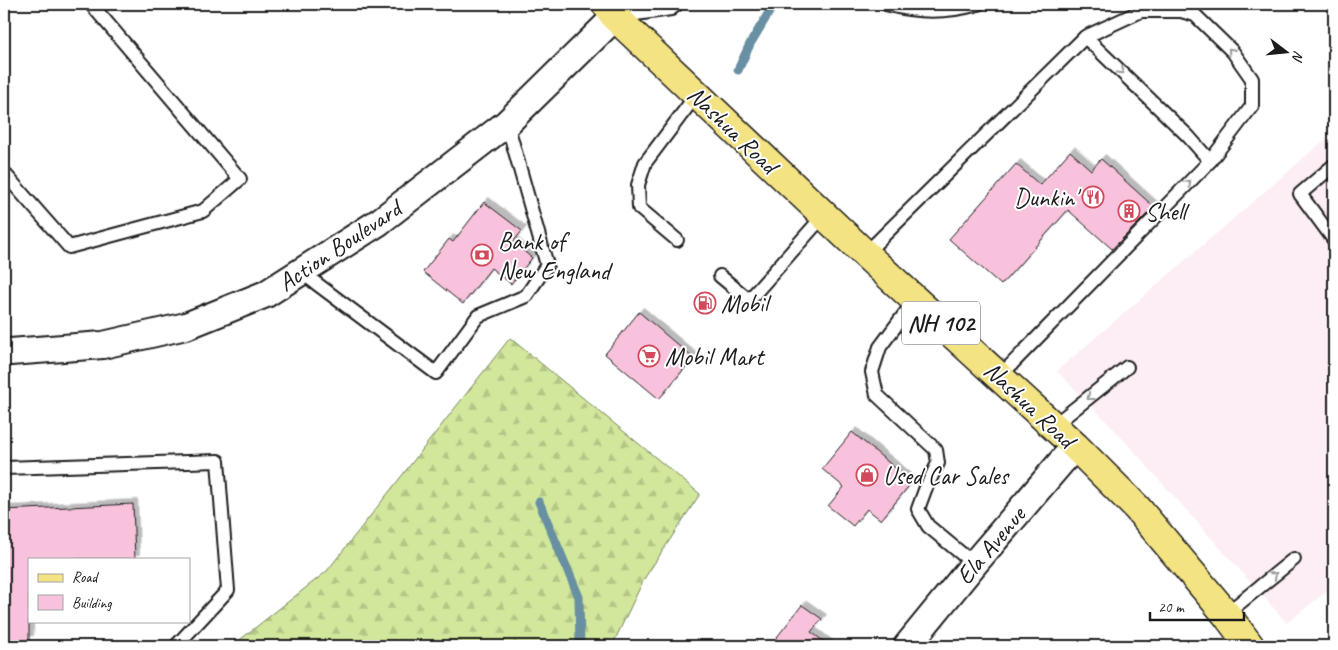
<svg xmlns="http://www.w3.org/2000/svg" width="1338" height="650" font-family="Caveat,sans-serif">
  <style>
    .built { fill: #fdedf4 }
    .forest { fill: url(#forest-firs); stroke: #76825c }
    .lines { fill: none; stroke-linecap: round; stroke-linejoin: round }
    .stream { stroke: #688fa2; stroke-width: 9 }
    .building { fill: #f8c2dc; stroke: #1c1c1c; filter: url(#shadow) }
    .lane-casing { stroke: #1c1c1c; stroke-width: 16 }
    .street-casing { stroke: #1c1c1c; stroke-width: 30 }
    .primary-casing { stroke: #1c1c1c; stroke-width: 31 }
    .lane { stroke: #fff; stroke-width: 12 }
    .street { stroke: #fff; stroke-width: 26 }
    .primary { stroke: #f4e382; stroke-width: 28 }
    .oneway { stroke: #999 }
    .labels { text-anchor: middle; stroke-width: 4; stroke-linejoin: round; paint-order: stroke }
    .shield { fill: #fff; stroke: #606060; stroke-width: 1 }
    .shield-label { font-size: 24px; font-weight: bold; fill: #1c1c1c }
    .street-label { font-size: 25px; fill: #1c1c1c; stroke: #fff }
    .poi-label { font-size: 25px; fill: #1c1c1c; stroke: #fff; text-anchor: start }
  </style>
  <defs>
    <pattern id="forest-firs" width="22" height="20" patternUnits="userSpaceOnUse" patternTransform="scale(1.25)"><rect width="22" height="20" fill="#d1e79c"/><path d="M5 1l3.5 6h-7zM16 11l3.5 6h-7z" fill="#b3c686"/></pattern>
    <filter id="shadow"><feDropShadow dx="4.5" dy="-4.5" stdDeviation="0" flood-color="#0004"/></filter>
  </defs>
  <rect width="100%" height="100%" fill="#fff"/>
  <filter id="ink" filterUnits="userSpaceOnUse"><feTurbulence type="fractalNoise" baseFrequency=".02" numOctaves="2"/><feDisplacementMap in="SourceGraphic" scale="10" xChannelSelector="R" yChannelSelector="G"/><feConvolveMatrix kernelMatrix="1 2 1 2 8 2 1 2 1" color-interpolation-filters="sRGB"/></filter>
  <g filter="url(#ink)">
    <!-- built -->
    <polygon class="built" points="1334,132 1334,585 1287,623 1115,430 1057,371"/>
    <!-- forest -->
    <polygon class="forest" points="510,338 700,494 644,579 612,646 232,646 327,571"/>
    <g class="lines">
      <!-- stream -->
      <g class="stream">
        <polyline points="738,70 750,44 774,4"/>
        <polyline points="539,502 579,597 580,646"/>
      </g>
    </g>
    <!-- building -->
    <g class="building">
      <polygon points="1070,151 1091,170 1101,159 1154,207 1112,249 1068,210 1001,285 949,239 1016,164 1040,185"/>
      <polygon points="484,202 522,231 513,242 532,258 511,284 491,268 463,304 423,272 449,239 453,242"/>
      <polygon points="639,312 693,358 659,399 605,354"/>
      <polygon points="852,432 912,482 881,520 867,509 853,526 828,506 844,487 822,469"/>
      <polygon points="133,504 135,559 29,559 29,640 4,642 4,510"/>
      <polygon points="802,605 822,619 811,632 830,646 770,646"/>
    </g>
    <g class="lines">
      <!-- lane casing -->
      <g class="lane-casing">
        <g id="lane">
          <path d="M886,4c31,9 61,9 92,0"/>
          <polyline points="615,17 671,9 677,4"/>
          <polyline points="1085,37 1188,136 1210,161"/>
          <polyline points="1334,165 1300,194 1334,240"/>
          <polyline points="4,173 69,247 203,211 240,179 91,4"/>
          <polyline points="677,240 639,208 638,185 645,163 697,94"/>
          <polyline points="865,254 1085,37 1141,11 1181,11 1195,15 1233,52 1252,79 1252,106 1210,161 1000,376"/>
          <polyline points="301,272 436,373 478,316 526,296 547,265 507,123"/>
          <polyline points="720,276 749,300 824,215"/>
          <polyline points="915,300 880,347 872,372 877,395 936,450 938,463 925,490 918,509 928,526 974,564"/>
          <polyline points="1053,426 1127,367"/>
          <polyline points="4,468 218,461 228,590 176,646"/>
          <polyline points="1226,614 1294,559"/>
        </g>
      </g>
      <!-- street casing -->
      <g class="street-casing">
        <g id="street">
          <polyline points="4,351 10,352 103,345 186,326 266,294 379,222 507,123 615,17"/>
          <polyline points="907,646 974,564 1075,446"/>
        </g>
      </g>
      <!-- primary casing -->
      <g class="primary-casing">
        <polyline id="primary" points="606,4 615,17 865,254 1075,446 1137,508 1226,614 1250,646"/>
      </g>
      <!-- lane -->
      <use href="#lane" class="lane"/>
      <!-- street -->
      <use href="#street" class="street"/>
      <!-- primary -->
      <use href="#primary" class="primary"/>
    </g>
    <!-- one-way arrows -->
    <defs><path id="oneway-chevron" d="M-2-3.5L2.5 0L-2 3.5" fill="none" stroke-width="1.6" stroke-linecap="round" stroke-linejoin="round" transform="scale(1.25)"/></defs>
    <g class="oneway">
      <use href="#oneway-chevron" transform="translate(1231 51) rotate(-132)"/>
      <use href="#oneway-chevron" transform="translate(1121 71) rotate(44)"/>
      <use href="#oneway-chevron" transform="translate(1188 183) rotate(-46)"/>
      <use href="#oneway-chevron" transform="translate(1090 397) rotate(142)"/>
      <use href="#oneway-chevron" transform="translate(1274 575) rotate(-39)"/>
    </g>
  </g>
  <!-- icons -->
  <defs>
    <g id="restaurant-ring" transform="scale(1.125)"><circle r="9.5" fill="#fff" stroke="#d1495b" stroke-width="1.5"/><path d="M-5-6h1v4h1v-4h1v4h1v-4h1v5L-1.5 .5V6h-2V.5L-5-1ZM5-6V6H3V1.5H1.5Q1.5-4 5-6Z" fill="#d1495b"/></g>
    <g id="building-ring" transform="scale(1.125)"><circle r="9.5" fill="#fff" stroke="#d1495b" stroke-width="1.5"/><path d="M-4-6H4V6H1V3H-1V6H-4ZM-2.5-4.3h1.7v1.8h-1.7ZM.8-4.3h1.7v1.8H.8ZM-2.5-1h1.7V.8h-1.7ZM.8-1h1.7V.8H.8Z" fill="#d1495b"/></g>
    <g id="bank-ring" transform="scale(1.125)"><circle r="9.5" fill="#fff" stroke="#d1495b" stroke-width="1.5"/><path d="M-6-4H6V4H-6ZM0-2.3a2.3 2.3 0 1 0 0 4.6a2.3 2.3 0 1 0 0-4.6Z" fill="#d1495b"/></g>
    <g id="fuel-ring" transform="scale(1.125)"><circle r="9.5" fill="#fff" stroke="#d1495b" stroke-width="1.5"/><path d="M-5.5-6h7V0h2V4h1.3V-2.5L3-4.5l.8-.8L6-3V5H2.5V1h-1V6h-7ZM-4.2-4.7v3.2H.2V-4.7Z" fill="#d1495b"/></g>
    <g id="supermarket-ring" transform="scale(1.125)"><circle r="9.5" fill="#fff" stroke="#d1495b" stroke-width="1.5"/><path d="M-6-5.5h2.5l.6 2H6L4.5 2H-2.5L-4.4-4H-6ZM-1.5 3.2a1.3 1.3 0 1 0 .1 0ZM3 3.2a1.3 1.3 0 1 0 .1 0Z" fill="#d1495b"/></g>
    <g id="shop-ring" transform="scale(1.125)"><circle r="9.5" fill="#fff" stroke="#d1495b" stroke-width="1.5"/><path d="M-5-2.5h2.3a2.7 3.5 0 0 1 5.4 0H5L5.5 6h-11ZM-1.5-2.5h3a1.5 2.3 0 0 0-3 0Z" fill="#d1495b"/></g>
  </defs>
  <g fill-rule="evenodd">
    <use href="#restaurant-ring" x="1093" y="197"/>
    <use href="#building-ring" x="1129" y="211"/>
    <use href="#bank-ring" x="482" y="255"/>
    <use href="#fuel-ring" x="705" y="303"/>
    <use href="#supermarket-ring" x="649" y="356"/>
    <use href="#shop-ring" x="867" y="475"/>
  </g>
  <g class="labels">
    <!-- shield labels -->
    <rect class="shield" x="902" y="301.5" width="78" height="43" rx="4"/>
    <g class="shield-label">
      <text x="941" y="331">NH 102</text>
    </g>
    <!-- street labels -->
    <g class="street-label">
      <text transform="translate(733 129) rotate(44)" y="9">Nashua Road</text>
      <text transform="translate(339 245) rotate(-34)" y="9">Action Boulevard</text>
      <text transform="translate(1030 404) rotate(43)" y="9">Nashua Road</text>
      <text transform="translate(990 545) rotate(-50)" y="9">Ela Avenue</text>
    </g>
    <!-- poi labels -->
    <g class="poi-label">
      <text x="1077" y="206" text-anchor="end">Dunkin'</text>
      <text x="1145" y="220">Shell</text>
      <text x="498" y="250">Bank of<tspan x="498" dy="29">New England</tspan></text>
      <text x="721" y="312">Mobil</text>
      <text x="665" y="365">Mobil Mart</text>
      <text x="883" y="484">Used Car Sales</text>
    </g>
  </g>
  <!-- margin -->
  <rect width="1338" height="650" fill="none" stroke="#fff" stroke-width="20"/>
  <rect x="10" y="10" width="1318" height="630" fill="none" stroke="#1c1c1c" stroke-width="2" filter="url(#ink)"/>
  <!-- legend -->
  <rect x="28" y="558" width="162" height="65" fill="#ffffff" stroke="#a4a4a4"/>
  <rect x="38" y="574" width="25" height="8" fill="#f4e382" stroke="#a4a4a4"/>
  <text x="72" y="582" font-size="15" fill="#1c1c1c">Road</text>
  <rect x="38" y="595" width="25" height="15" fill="#f8c2dc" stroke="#a4a4a4"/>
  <text x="72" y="608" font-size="15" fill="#1c1c1c">Building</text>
  <!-- north arrow -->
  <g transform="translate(1286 52) rotate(106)" stroke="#ffffff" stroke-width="4" paint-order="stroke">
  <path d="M0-4L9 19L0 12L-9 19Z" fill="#1c1c1c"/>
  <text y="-8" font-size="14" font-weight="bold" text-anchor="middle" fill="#1c1c1c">N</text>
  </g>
  <!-- scale -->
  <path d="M1150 612v8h94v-8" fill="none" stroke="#1c1c1c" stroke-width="2.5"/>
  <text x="1158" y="612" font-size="15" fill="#1c1c1c" stroke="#ffffff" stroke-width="4" paint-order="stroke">20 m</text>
</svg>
